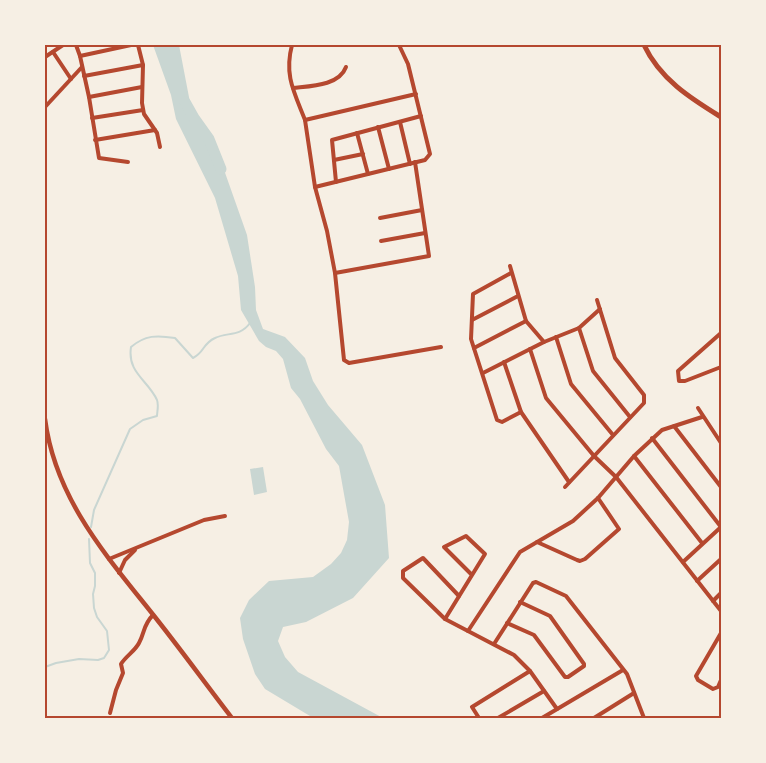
<svg xmlns="http://www.w3.org/2000/svg" width="766" height="763" font-family="'Zilla Slab',serif">
  <style>
    .water { fill: #c9d6d2 }
    .lines { fill: none; stroke-linecap: round; stroke-linejoin: round }
    .stream { stroke: #c9d6d2; stroke-width: 2 }
    .river { stroke: #c9d6d2; stroke-width: 11 }
    .minor { stroke: #b5482f; stroke-width: 4 }
    .tertiary { stroke: #b5482f; stroke-width: 4.5 }
    .secondary { stroke: #b5482f; stroke-width: 5 }
    .neatline { fill: none; stroke: #b5482f; stroke-width: 2 }
  </style>
  <rect width="100%" height="100%" fill="#f6efe4"/>
  <!-- water -->
  <g class="water">
    <polygon points="153,45 179,45 193,118 223,167 247,235 255,287 256,310 263,329 285,337 305,358 313,381 328,405 362,445 385,505 389,558 353,598 306,622 283,627 278,641 285,657 298,672 383,718 314,718 310,716 265,689 255,674 243,639 240,618 249,600 269,581 313,577 331,564 341,553 347,540 349,522 339,466 326,449 300,399 291,388 283,359 276,351 266,347 259,341 241,310 238,276 215,198 176,119 171,95"/>
    <polygon points="263,467 267,492 254,495 250,469"/>
  </g>
  <g class="lines">
    <!-- stream -->
    <g class="stream">
      <path d="M91,527l3,-17 36,-81 13,-9 14,-4c0,-4 2,-11 0,-16 -9,-20 -30,-27 -26,-53 14,-12 26,-12 44,-9l18,20c12,-6 9,-14 22,-20 12,-6 25,-1 35,-15"/>
      <polyline points="45,667 56,663 79,659 98,660 104,658 109,650 107,631 97,617 94,608 93,594 95,586 95,573 90,563 89,539"/>
    </g>
    <!-- river -->
    <polyline class="river" points="185,102 194,118 209,139 221,169"/>
    <!-- minor -->
    <g class="minor">
      <polyline points="76,45 80,56 89,97 99,158 128,162"/>
      <polyline points="138,45 143,65 142,103 144,114 157,133 160,147"/>
      <path d="M292,45c-8,30 2,47 13,75l111,-26"/>
      <polyline points="53,52 71,79"/>
      <polyline points="80,56 131,45"/>
      <polyline points="45,57 63,45"/>
      <polyline points="84,76 143,65"/>
      <path d="M293,88c17,-2 46,-2 53,-21"/>
      <polyline points="89,97 142,87"/>
      <polyline points="45,107 82,67"/>
      <polyline points="92,118 143,110"/>
      <polyline points="305,120 315,187 327,231 335,273 344,360 349,363 441,347"/>
      <polyline points="400,122 410,164"/>
      <polyline points="378,127 389,169"/>
      <polyline points="357,133 368,174"/>
      <polyline points="95,140 155,130"/>
      <polyline points="334,160 363,154"/>
      <polyline points="336,182 332,140 421,116"/>
      <polyline points="315,187 425,160 430,154 408,64 399,45"/>
      <polyline points="380,218 422,210"/>
      <polyline points="381,241 425,233"/>
      <polyline points="510,266 526,321 544,342"/>
      <polyline points="335,273 429,256 415,162"/>
      <polyline points="511,273 473,294 471,339 497,420 502,422 521,412"/>
      <polyline points="472,320 518,296"/>
      <polyline points="579,328 593,371 630,417"/>
      <polyline points="721,333 678,371 679,381 685,381 721,367"/>
      <polyline points="556,337 571,384 613,435"/>
      <polyline points="474,348 526,321"/>
      <polyline points="530,349 546,398 594,456 616,477 721,611"/>
      <polyline points="504,362 521,412 569,482"/>
      <polyline points="483,373 544,342 579,328 600,309"/>
      <polyline points="698,408 721,443"/>
      <polyline points="674,426 721,487"/>
      <polyline points="652,438 721,527"/>
      <polyline points="634,456 702,543"/>
      <polyline points="565,487 644,403 644,395 615,358 597,300"/>
      <polyline points="537,542 577,560 580,561 585,559 619,529 598,498"/>
      <polyline points="109,559 204,520 225,516"/>
      <polyline points="683,562 721,527"/>
      <polyline points="119,573 125,560 135,550"/>
      <polyline points="697,581 721,559"/>
      <polyline points="459,596 423,558 403,571 403,578 445,619 514,655 530,671 557,709"/>
      <polyline points="713,601 721,593"/>
      <polyline points="445,619 485,554 466,536 444,547 472,575"/>
      <polyline points="507,623 534,635 565,677 568,677 584,666 584,664 550,616 520,602"/>
      <polyline points="468,631 520,552 573,521 598,498 634,456 662,430 702,417"/>
      <polyline points="721,633 696,676 698,680 713,689 718,687 721,680"/>
      <polyline points="494,644 533,583 536,582 566,596 627,674 644,718"/>
      <path d="M110,713l6,-23 7,-17 -2,-9c5,-8 14,-13 18,-21 6,-11 4,-18 14,-28"/>
      <polyline points="479,718 472,707 530,671"/>
      <polyline points="498,718 544,691"/>
      <polyline points="542,718 623,670"/>
      <polyline points="594,718 634,693"/>
    </g>
    <!-- tertiary -->
    <path class="tertiary" d="M45,419c10,78 59,134 106,193 28,35 54,71 81,106"/>
    <!-- secondary -->
    <path class="secondary" d="M644,45c16,34 46,53 77,72"/>
  </g>
  <!-- border -->
  <rect width="766" height="763" fill="none" stroke="#f6efe4" stroke-width="92"/>
  <rect x="46" y="46" width="674" height="671" class="neatline"/>
</svg>
